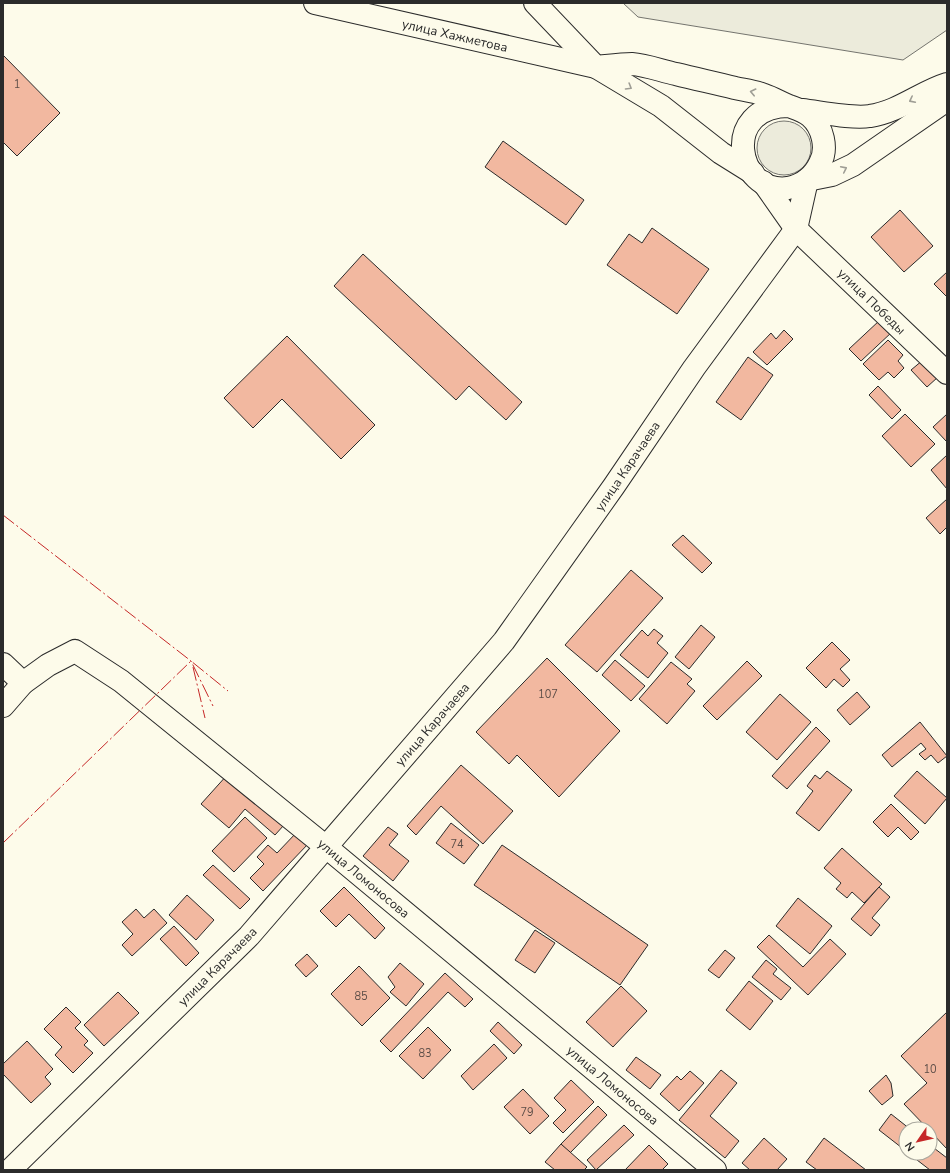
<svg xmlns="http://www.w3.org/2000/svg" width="950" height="1173" font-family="'Nunito Sans',sans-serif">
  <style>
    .green { fill: #ecebdb; stroke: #74746e }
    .building { fill: #f2b8a0; stroke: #2b2b2b }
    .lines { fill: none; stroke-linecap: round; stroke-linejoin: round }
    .minor-casing { stroke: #2b2b2b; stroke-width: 24 }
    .minor { stroke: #fdfbea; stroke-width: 22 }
    .power { stroke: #c62828; stroke-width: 1; stroke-dasharray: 14 3 2 3; stroke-linecap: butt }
    .oneway { stroke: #9e9d94 }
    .labels { text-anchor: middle; stroke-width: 3; stroke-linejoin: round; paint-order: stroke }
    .number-label { font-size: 11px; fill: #5d4e48 }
    .street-label { font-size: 13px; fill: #2b2b2b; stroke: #fdfbea }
  </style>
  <rect width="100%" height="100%" fill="#fdfbea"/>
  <!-- green -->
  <g class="green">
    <polygon points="623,3 947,3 947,30 903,60 638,17"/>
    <circle cx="784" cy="148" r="27"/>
  </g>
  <!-- building -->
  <g class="building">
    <polygon points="3,55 60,113 17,156 3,142"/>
    <polygon points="503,141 584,200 566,225 485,167"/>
    <polygon points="900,210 933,246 904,272 871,237"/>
    <polygon points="652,228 709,269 677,314 607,265 629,234 642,243"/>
    <polygon points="363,254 522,402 506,420 469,386 456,400 334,286"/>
    <polygon points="947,272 947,297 934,284"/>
    <polygon points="880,320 892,332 861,361 849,349"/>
    <polygon points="784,330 793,339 767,365 753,352 771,333 776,339"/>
    <polygon points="287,336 375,425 341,459 282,399 253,428 224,398"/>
    <polygon points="888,340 903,355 898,361 904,368 894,378 888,372 879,380 863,364"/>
    <polygon points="748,357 773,375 741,420 716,402"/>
    <polygon points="923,360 938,377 927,387 911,370"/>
    <polygon points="878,386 901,410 892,419 869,395"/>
    <polygon points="905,414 935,444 911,467 882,436"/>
    <polygon points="947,414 947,439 946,441 933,427"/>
    <polygon points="947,455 947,489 931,470"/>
    <polygon points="947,499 947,527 940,534 926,518"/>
    <polygon points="683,535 712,563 702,573 672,545"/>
    <polygon points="631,570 663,598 597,672 565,645"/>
    <polygon points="701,625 715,637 689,669 675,657"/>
    <polygon points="654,629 663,636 657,643 668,653 648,678 620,655 642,630 648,636"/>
    <polygon points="832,642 850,660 840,669 850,680 843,687 834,679 826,688 806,668"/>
    <polygon points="547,658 620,731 559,797 517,755 509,764 476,732"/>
    <polygon points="615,660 645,686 631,701 602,675"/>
    <polygon points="747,661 762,676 717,720 703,706"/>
    <polygon points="671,662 692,679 687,684 695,691 667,724 639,699"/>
    <polygon points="857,692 870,707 850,725 837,710"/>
    <polygon points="780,694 811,722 777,760 746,732"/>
    <polygon points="920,722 947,756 938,763 931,755 925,760 919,754 926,749 921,743 892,767 882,755"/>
    <polygon points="816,727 830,741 787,789 772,776"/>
    <polygon points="461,765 513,811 483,844 441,806 416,835 407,826"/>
    <polygon points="827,771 852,790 819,831 796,813 813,791 807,786 815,775 820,779"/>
    <polygon points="917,771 947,798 925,824 894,796"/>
    <polygon points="228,774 284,825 275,835 245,809 229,828 201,804"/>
    <polygon points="891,804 919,832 911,840 898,827 888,837 873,822"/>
    <polygon points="245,817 267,838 234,872 212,851"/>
    <polygon points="451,823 479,845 464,864 436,843"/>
    <polygon points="388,827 398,834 389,845 409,861 393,881 363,856"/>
    <polygon points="297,832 309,843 263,891 250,878 264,864 257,857 268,845 277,853"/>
    <polygon points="502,845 648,945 620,985 474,885"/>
    <polygon points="842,848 882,884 864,903 852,892 847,898 836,889 841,883 824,868"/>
    <polygon points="213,865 250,899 240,909 203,875"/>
    <polygon points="344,887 385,928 375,939 349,914 336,927 320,911"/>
    <polygon points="879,887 890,897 872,918 880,925 871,936 851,919"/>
    <polygon points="187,895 214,920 196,940 169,915"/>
    <polygon points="798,898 832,926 810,954 776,926"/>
    <polygon points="136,909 144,918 154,909 167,923 132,956 122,945 133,934 122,922"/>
    <polygon points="174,926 199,953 186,966 160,939"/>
    <polygon points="535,930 555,943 535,973 515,960"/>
    <polygon points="769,935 803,967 830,939 846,954 808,995 757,947"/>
    <polygon points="725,950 735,958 719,978 708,970"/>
    <polygon points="307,954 318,966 306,977 295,965"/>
    <polygon points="766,960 777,969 773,974 791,988 781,1000 752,977"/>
    <polygon points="400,963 424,984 406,1006 390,992 395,987 388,977"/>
    <polygon points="359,966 390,998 362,1026 331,994"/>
    <polygon points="445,973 473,999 465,1007 448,992 391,1052 380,1041"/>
    <polygon points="749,981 773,1001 750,1030 726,1010"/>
    <polygon points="621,986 647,1011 613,1047 586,1022"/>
    <polygon points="118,992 139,1013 104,1046 84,1025"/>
    <polygon points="66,1007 81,1022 75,1028 88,1041 84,1045 93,1053 73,1073 55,1055 62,1047 44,1029"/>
    <polygon points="947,1012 947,1149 930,1131 930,1129 928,1129 904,1104 927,1083 901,1056"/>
    <polygon points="498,1022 522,1045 514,1054 490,1031"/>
    <polygon points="428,1027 451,1050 423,1079 399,1056"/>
    <polygon points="27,1041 53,1069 45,1077 51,1084 31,1103 3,1074 3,1064"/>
    <polygon points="494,1044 507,1058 473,1090 461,1076"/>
    <polygon points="636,1057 661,1075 650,1089 626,1070"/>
    <polygon points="721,1070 737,1083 710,1116 739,1141 725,1158 679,1120"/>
    <polygon points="690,1071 704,1083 679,1111 660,1094 677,1076 681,1080"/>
    <polygon points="886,1075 891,1083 893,1096 882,1105 869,1091"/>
    <polygon points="571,1080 594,1102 563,1133 553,1123 566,1110 554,1098"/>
    <polygon points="523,1089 549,1116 530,1134 504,1107"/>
    <polygon points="598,1106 607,1115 570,1153 561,1144"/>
    <polygon points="891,1114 910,1129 906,1129 906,1151 879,1130"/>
    <polygon points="624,1125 634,1135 596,1170 587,1160"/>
    <polygon points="764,1138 787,1159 777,1170 750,1170 742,1163"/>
    <polygon points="824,1138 866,1170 817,1170 806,1162"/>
    <polygon points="561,1144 587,1167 584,1170 555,1170 545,1162"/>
    <polygon points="649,1145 668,1164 662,1170 625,1170"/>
    <polygon points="930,1145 947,1158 947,1170 930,1170 908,1153 930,1153"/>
  </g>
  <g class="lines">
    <!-- minor casing -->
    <g class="minor-casing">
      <g id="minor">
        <path d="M315,3l281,64c11,-1 24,-3 36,-3 14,1 30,7 44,10 20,5 39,9 59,14 9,2 20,3 29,7 9,3 17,8 25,11 8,3 15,5 21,10 13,11 18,33 10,47 -6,13 -17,22 -32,25 -52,7 -68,-82 1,-82"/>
        <polyline points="535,3 596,67 661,106 721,153 753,173"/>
        <path d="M802,110c18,2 50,9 68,6 28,-4 51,-24 77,-32"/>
        <polyline points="807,180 832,175 853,165 947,100"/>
        <polyline points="763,182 796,229 947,373"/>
        <polyline points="3,664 23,683 48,665 75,651 121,681 325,846 715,1170"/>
        <polyline points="3,706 23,683"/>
        <polyline points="10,1170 249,936 504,641 614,486 694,368 796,229 807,180"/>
      </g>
    </g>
    <!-- minor -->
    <use href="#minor" class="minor"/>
    <!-- power -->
    <g class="power">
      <polyline points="3,515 191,661 213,706"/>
      <polyline points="193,667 205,718"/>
      <polyline points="3,843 191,661 228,691"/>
    </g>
  </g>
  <!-- one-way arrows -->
  <defs><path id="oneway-chevron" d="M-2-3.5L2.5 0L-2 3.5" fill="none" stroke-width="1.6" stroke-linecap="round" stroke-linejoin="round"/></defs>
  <g class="oneway">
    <use href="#oneway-chevron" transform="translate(629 87) rotate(31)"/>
    <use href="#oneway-chevron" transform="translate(753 92) rotate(-167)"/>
    <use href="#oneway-chevron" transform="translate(912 100) rotate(153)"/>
    <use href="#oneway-chevron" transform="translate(844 169) rotate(-26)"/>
  </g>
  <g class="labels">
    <!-- number labels -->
    <g class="number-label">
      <text x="17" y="88">1</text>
      <text x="548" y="698">107</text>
      <text x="457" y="848">74</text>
      <text x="361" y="1000">85</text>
      <text x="425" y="1057">83</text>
      <text x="930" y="1073">10</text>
      <text x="527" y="1116">79</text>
    </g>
    <!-- street labels -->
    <g class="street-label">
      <text transform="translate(455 35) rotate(13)" y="5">улица Хажметова</text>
      <text transform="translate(872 301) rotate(44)" y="5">улица Победы</text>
      <text transform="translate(627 466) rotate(-56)" y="5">улица Карачаева</text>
      <text transform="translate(432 724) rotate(-49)" y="5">улица Карачаева</text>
      <text transform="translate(364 878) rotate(40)" y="5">улица Ломоносова</text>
      <text transform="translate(217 966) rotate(-45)" y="5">улица Карачаева</text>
      <text transform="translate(613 1085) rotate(40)" y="5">улица Ломоносова</text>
    </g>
  </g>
  <!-- border -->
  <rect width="950" height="1173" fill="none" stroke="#2b2b2b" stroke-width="8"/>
  <!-- north arrow -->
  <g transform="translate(918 1141) rotate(236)"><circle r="19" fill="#fdfbea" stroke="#a9a89e"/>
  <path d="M0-3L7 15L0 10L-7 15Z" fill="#c62828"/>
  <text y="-6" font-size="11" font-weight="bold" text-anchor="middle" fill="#2b2b2b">N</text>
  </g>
</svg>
